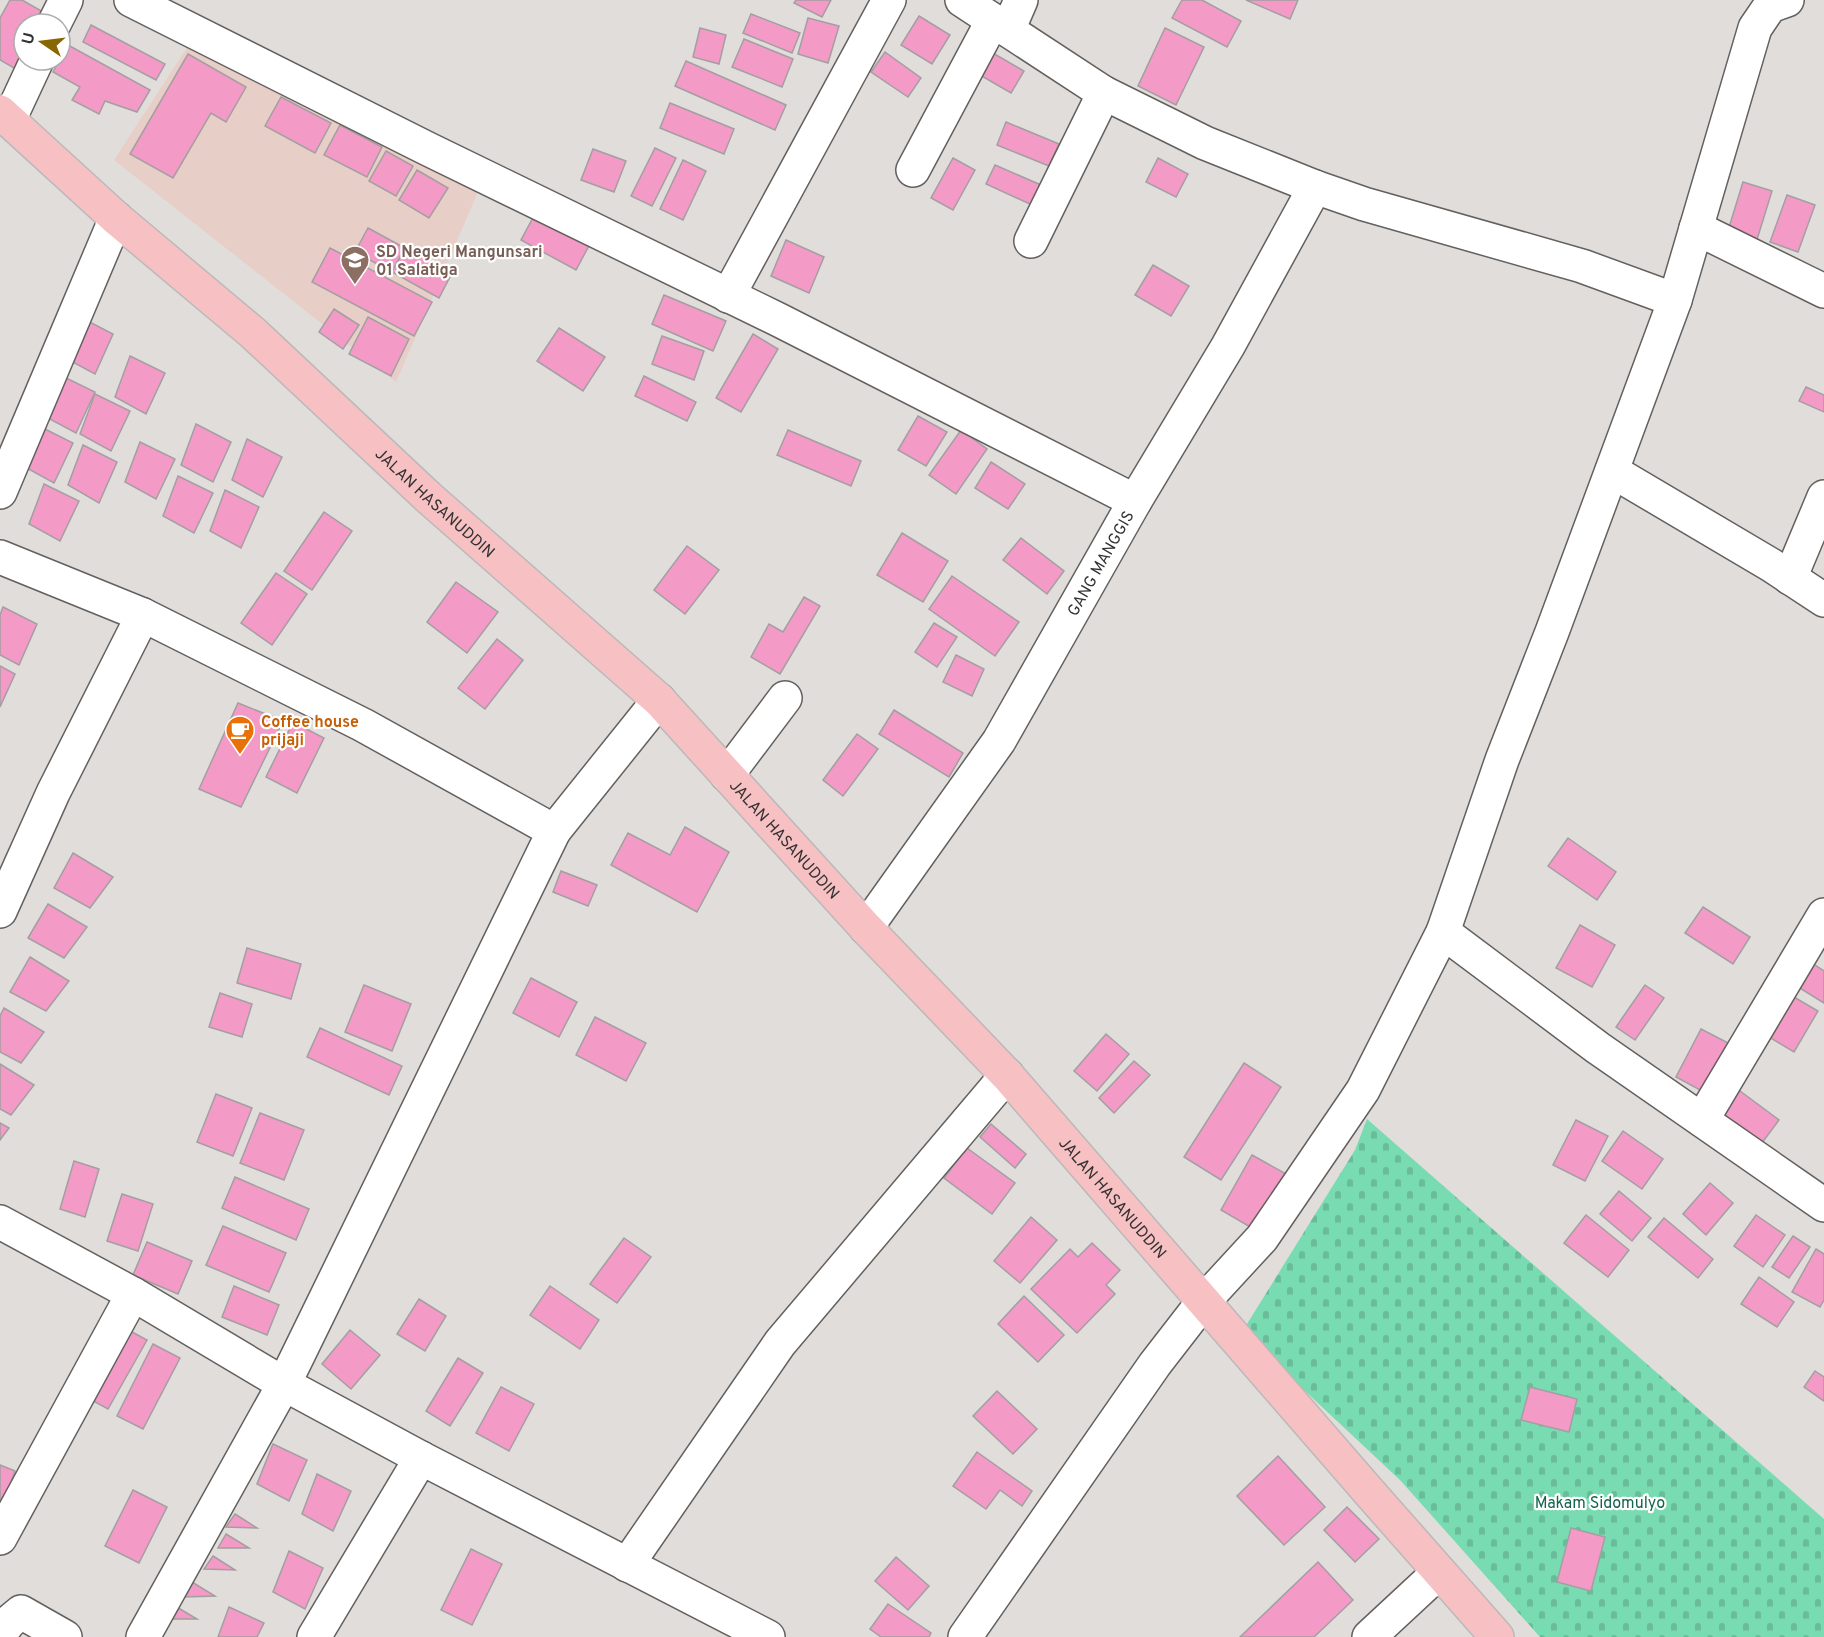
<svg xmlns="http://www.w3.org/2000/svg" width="1824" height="1637" font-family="Overpass,sans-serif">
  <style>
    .education { fill: #e7cec7 }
    .cemetery { fill: url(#cemetery-stones) }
    .building { fill: #f49ac6; stroke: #a39fa1; stroke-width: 1.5 }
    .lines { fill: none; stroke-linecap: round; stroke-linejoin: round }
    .street-casing { stroke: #63605e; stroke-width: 36 }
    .primary-casing { stroke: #bab9b9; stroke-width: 36 }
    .street { stroke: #fff; stroke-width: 33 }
    .primary { stroke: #f7c0c3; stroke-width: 33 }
    .labels { text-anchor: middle; stroke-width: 4.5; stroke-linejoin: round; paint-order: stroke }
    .education-label { font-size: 16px; font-weight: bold; fill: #785e54; stroke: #fff; text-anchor: start }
    .street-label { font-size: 16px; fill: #333231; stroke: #fff }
    .food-label { font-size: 16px; font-weight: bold; fill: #c56008; stroke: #fff; text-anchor: start }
    .park-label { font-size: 16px; fill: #136649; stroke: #fff }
  </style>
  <defs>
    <pattern id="cemetery-stones" width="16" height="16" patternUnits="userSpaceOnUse" patternTransform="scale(1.5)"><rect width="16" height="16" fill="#79dbb1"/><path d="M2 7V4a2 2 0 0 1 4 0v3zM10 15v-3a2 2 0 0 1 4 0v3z" fill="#69bc99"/></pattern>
  </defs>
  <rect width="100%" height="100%" fill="#e1dddb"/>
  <!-- education -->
  <polygon class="education" points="192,40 480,187 396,382 114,160"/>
  <!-- cemetery -->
  <polygon class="cemetery" points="1367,1119 1824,1519 1824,1637 1540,1637 1400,1480 1242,1332 1355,1150"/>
  <!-- building -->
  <g class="building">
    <polygon points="10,0 22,0 45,13 39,24 24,24 24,50 14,68 0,60 0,18"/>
    <polygon points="796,0 831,0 822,17 794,3"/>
    <polygon points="1182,0 1202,0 1241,21 1227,47 1172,18"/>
    <polygon points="1246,0 1298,0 1290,19"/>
    <polygon points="751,14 800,33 792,53 743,33"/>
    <polygon points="919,16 950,35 932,64 901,45"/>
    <polygon points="808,18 839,26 828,63 798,54"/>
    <polygon points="91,25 165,64 156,80 83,42"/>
    <polygon points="700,28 726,35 719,64 693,57"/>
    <polygon points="1165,28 1204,47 1176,105 1138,86"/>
    <polygon points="744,39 793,59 782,87 732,67"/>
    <polygon points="68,45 150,90 137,112 105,101 99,114 72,100 80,87 53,72"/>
    <polygon points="986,49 1024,71 1011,93 973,71"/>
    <polygon points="885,52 921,78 908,97 871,72"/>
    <polygon points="188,54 246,87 226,122 211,113 173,178 130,154"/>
    <polygon points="686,61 786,105 775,130 675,86"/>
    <polygon points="281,97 331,123 315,153 265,126"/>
    <polygon points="670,103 734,129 724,154 660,128"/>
    <polygon points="1006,122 1059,144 1049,166 997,145"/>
    <polygon points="340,125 382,147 367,177 324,155"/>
    <polygon points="655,148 676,158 652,206 631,196"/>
    <polygon points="593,149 626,161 614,192 581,180"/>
    <polygon points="386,151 413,166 396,196 369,181"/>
    <polygon points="953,158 975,170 953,210 931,198"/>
    <polygon points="1158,158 1188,174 1176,197 1146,182"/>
    <polygon points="683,160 706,171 683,220 660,209"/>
    <polygon points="995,165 1041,185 1032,205 986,184"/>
    <polygon points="417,170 448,188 429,218 399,200"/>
    <polygon points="1743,182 1772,191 1755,246 1726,237"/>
    <polygon points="1787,195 1815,205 1798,252 1770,242"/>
    <polygon points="536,212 591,242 576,270 521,240"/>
    <polygon points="368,228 405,248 392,272 355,252"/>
    <polygon points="786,240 824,257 809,293 771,276"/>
    <polygon points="330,248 432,302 414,336 312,282"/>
    <polygon points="405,248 452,273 439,298 392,272"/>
    <polygon points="1153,265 1189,286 1171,316 1135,295"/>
    <polygon points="664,295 726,321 713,351 652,324"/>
    <polygon points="334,309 359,325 343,349 319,332"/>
    <polygon points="78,316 113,334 95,374 63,357"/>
    <polygon points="368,317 409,339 391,376 349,354"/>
    <polygon points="559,328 605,357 583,391 537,361"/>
    <polygon points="753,334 778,349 741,412 716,398"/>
    <polygon points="662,336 704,351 694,380 652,364"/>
    <polygon points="130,356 165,373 146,414 115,397"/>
    <polygon points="60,375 95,392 76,433 44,416"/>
    <polygon points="644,376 696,402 687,421 635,396"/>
    <polygon points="1806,387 1824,395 1824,412 1799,401"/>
    <polygon points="95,394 130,411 111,451 80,434"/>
    <polygon points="918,416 947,432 926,466 898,450"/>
    <polygon points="196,424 231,442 213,482 181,465"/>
    <polygon points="39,426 73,443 54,483 23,466"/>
    <polygon points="788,430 861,461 851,486 777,455"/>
    <polygon points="961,430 987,449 956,494 929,475"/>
    <polygon points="247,439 282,457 263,497 232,480"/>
    <polygon points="140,442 175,459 156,499 125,482"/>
    <polygon points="83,445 117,462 99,503 68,485"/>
    <polygon points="991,462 1025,484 1008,509 975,488"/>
    <polygon points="178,476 213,493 194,533 163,516"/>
    <polygon points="44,484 79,501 60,541 29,524"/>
    <polygon points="225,490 259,507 241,548 210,531"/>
    <polygon points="324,512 352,531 312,590 284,571"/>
    <polygon points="902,533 948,561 923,602 877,575"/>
    <polygon points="1021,538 1064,571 1047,594 1003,560"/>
    <polygon points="687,546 719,570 685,614 654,590"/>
    <polygon points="276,573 307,594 272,645 241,623"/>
    <polygon points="952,576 1019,622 995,656 929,609"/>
    <polygon points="456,582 498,612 467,653 427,622"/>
    <polygon points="804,597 820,606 780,674 751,657 769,624 783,632"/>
    <polygon points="3,607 37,624 19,665 0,655 0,615"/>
    <polygon points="934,623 957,637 937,667 915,652"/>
    <polygon points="497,639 523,660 485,709 458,688"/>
    <polygon points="956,655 984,669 972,696 943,682"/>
    <polygon points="0,666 15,674 0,707"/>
    <polygon points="238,703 283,721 241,807 199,789"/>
    <polygon points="894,710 963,753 949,777 879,734"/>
    <polygon points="293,722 324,738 297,793 266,777"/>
    <polygon points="857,734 878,749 843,796 823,780"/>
    <polygon points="685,827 729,852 697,912 611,865 628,833 670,855"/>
    <polygon points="1568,838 1616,872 1597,900 1548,866"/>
    <polygon points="73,853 113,877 90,908 54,888"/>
    <polygon points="561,871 597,885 588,906 553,892"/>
    <polygon points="48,904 87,927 64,958 28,938"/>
    <polygon points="1703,907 1750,937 1733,964 1685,933"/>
    <polygon points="1580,925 1615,945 1592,987 1556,968"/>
    <polygon points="247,948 301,964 291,999 237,983"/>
    <polygon points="30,957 69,981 46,1011 10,992"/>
    <polygon points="1812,963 1824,971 1824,1003 1798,987"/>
    <polygon points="531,978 577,1002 559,1037 513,1013"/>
    <polygon points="364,985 411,1004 392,1051 345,1032"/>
    <polygon points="1645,985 1664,998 1635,1040 1616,1027"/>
    <polygon points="220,993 252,1004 242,1037 209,1027"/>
    <polygon points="1787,993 1818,1011 1794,1052 1764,1034"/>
    <polygon points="4,1008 44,1032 21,1063 0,1052 0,1016"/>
    <polygon points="595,1017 646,1043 626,1081 576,1055"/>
    <polygon points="320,1028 402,1066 389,1095 307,1057"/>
    <polygon points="1701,1029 1736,1047 1711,1096 1676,1077"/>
    <polygon points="1106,1034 1129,1054 1097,1091 1074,1071"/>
    <polygon points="1134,1061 1150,1075 1114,1113 1099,1098"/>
    <polygon points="1244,1063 1281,1087 1221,1180 1184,1157"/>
    <polygon points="0,1064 34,1085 11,1115 0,1109"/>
    <polygon points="1736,1088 1779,1120 1759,1147 1717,1114"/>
    <polygon points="216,1094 252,1108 233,1156 197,1142"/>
    <polygon points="260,1113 304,1130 284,1180 240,1163"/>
    <polygon points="1576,1120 1608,1136 1585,1181 1553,1165"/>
    <polygon points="0,1123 9,1128 0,1140"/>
    <polygon points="991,1124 1026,1154 1015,1168 980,1137"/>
    <polygon points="1623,1131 1663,1159 1642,1189 1602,1161"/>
    <polygon points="967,1148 1015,1183 992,1214 944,1178"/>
    <polygon points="1252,1155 1288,1175 1257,1231 1221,1210"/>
    <polygon points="74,1161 99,1169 85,1217 60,1209"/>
    <polygon points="235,1177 309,1209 296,1240 222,1208"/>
    <polygon points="1710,1183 1733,1203 1706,1235 1683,1214"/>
    <polygon points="1619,1191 1651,1218 1632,1241 1600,1214"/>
    <polygon points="122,1194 153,1204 138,1251 107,1241"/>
    <polygon points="1586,1215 1629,1250 1608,1277 1564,1243"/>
    <polygon points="1756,1215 1785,1235 1763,1267 1734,1246"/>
    <polygon points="1031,1217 1057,1240 1020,1283 994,1261"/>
    <polygon points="1664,1218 1713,1259 1698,1278 1648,1237"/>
    <polygon points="223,1226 286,1253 269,1292 206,1265"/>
    <polygon points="1793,1236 1810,1247 1789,1278 1772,1267"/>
    <polygon points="624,1238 651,1257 617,1303 590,1284"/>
    <polygon points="147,1242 192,1261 178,1294 133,1275"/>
    <polygon points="1092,1243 1120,1270 1106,1285 1115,1294 1077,1333 1031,1289 1070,1249 1078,1257"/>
    <polygon points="1816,1249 1824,1254 1824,1300 1820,1307 1792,1292"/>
    <polygon points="1759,1277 1794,1302 1777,1327 1741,1304"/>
    <polygon points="234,1286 279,1305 267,1335 222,1317"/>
    <polygon points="550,1286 599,1320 580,1349 530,1315"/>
    <polygon points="1024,1296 1064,1335 1038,1362 998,1324"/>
    <polygon points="419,1299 446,1316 425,1351 397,1334"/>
    <polygon points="123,1327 147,1340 108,1409 84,1396"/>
    <polygon points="350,1330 380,1355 351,1389 322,1364"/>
    <polygon points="153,1344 180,1358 143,1429 117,1416"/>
    <polygon points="458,1358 483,1373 450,1426 426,1411"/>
    <polygon points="1815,1371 1824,1377 1824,1401 1804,1387"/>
    <polygon points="501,1387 534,1404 509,1451 476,1433"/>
    <polygon points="1530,1387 1577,1399 1569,1432 1521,1420"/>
    <polygon points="997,1391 1037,1429 1013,1454 973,1416"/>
    <polygon points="273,1444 307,1460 289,1501 257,1484"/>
    <polygon points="977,1452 1032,1491 1022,1506 1000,1490 986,1509 953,1486"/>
    <polygon points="1278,1456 1325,1507 1284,1545 1237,1496"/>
    <polygon points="0,1465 15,1471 4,1502 0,1501"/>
    <polygon points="317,1474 351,1491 333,1531 302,1514"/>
    <polygon points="133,1490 167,1507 139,1563 105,1546"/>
    <polygon points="1347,1507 1379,1539 1355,1562 1324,1530"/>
    <polygon points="235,1514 257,1528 226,1527"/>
    <polygon points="1571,1528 1605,1537 1591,1591 1557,1582"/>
    <polygon points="226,1534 249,1548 218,1548"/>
    <polygon points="471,1549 502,1564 472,1625 441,1610"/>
    <polygon points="289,1551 323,1568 305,1609 273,1592"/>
    <polygon points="213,1556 235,1570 204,1569"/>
    <polygon points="896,1557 929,1586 908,1610 875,1581"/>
    <polygon points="1318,1562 1353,1600 1314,1637 1240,1637"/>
    <polygon points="192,1582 215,1596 184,1597"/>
    <polygon points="888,1604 931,1633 929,1637 881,1637 870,1629"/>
    <polygon points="175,1606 197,1619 166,1619"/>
    <polygon points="229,1607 264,1623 257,1637 218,1637"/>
  </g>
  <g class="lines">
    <!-- street casing -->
    <g class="street-casing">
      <g id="street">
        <polyline points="131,0 428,149 779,320 1135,501"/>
        <polyline points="962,0 1104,93 1205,143 1315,187 1364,204 1582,266 1675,300"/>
        <polyline points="54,24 66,0"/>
        <polyline points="1008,30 1021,0"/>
        <polyline points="9,120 37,60"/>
        <polyline points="913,170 993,20"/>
        <polyline points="1696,228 1824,291"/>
        <polyline points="1031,241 1104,93"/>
        <polyline points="728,296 889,0"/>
        <polyline points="1612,471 1771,565 1824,600"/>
        <polyline points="0,492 116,218"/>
        <polyline points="0,557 143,615 363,725 554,831 284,1384 421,1458 768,1637"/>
        <polyline points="1790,578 1824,497"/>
        <polyline points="727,775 785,698"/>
        <polyline points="554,831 659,700"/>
        <polyline points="0,911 53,793 143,615"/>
        <path id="s1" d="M866,928l133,-187 136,-240 93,-155 87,-159"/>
        <polyline points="1443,932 1598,1048 1824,1205"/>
        <polyline points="1702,1120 1824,915"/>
        <polyline points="0,1222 133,1294 284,1384 143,1637"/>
        <polyline points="0,1538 133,1294"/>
        <polyline points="627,1565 780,1343 1007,1075"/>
        <polyline points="0,1634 9,1622 21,1612 65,1637"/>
        <polyline points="314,1637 421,1458"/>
        <polyline points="965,1637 1155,1364 1203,1302 1262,1238 1363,1090 1443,932 1502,760 1552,632 1675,300 1755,28 1770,6 1787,0"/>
        <polyline points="1369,1637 1439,1572"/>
      </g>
    </g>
    <!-- primary casing -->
    <g class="primary-casing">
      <g id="primary">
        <path id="s2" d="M0,112l116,106 137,115 175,164 231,203 207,228 141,147 363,418 127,144"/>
      </g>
    </g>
    <!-- street -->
    <use href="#street" class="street"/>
    <!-- primary -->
    <use href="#primary" class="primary"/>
  </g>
  <!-- icons -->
  <defs>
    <g id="school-pin" transform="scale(1.5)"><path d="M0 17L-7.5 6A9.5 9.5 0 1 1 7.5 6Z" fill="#8d6e63" stroke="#fff"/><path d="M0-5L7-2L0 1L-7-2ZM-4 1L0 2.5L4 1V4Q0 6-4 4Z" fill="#fff"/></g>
    <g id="cafe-pin" transform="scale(1.5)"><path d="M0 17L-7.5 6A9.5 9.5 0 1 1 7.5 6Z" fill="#e8710a" stroke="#fff"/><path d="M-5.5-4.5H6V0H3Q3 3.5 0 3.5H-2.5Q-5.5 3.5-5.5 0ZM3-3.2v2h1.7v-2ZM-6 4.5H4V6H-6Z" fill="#fff"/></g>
  </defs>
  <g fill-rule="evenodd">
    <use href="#school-pin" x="355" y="260"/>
    <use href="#cafe-pin" x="240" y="730"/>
  </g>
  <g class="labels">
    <!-- education labels -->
    <g class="education-label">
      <text x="376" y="257">SD Negeri Mangunsari<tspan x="376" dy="18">01 Salatiga</tspan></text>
    </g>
    <!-- street labels -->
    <g class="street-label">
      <text dy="6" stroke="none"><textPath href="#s2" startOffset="585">JALAN HASANUDDIN</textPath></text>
      <text dy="6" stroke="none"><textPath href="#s1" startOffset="434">GANG MANGGIS</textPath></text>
      <text dy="6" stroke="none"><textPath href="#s2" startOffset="1071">JALAN HASANUDDIN</textPath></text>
      <text dy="6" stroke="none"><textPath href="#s2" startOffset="1557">JALAN HASANUDDIN</textPath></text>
    </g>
    <!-- food labels -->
    <g class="food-label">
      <text x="261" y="727">Coffee house<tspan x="261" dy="18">prijaji</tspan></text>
    </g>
    <!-- park labels -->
    <g class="park-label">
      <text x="1600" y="1508">Makam Sidomulyo</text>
    </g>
  </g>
  <!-- north arrow -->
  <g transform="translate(42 42) rotate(284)"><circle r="28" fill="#ffffff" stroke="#adadad" stroke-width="1.5"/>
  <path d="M0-4.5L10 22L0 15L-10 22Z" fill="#886703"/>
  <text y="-9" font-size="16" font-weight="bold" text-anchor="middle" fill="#333231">U</text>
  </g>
</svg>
